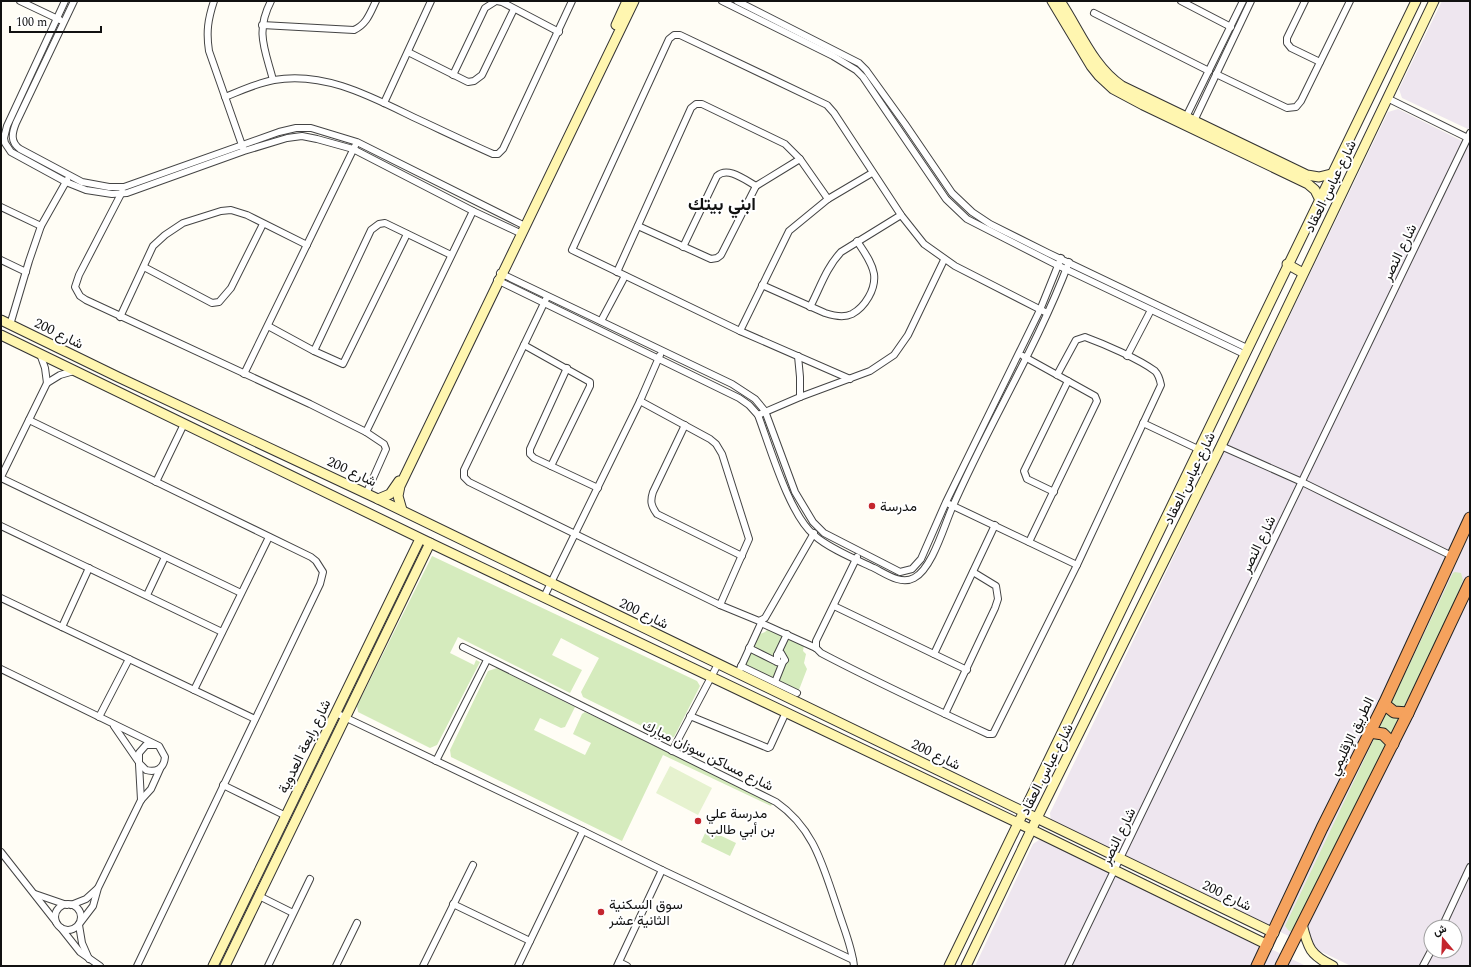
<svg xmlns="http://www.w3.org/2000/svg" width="1471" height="967" font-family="Spectral,Vazirmatn,serif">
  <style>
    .industrial { fill: #eee6ef; fill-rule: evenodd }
    .green { fill: #d5ebbd }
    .pitch { fill: #e6f2cf }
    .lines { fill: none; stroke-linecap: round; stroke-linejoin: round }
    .street-casing { stroke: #444; stroke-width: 8 }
    .secondary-casing { stroke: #333; stroke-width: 11 }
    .highway-casing { stroke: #222; stroke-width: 13 }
    .street { stroke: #fff; stroke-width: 6 }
    .secondary { stroke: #fff6b0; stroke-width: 9 }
    .highway { stroke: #f5a25d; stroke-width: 11 }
    .poi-dot { fill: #c4262e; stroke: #fff; stroke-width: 1.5 }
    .labels { text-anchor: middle; stroke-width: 4; stroke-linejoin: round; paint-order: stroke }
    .street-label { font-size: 14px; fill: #111; stroke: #fff }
    .poi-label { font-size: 14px; fill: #111; stroke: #fff; text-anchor: start }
    .district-label { font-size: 18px; font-weight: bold; fill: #111; stroke: #fff }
  </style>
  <rect width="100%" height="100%" fill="#fffdf5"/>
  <!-- industrial -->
  <g class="industrial">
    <polygon points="1442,1 1470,1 1470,130 1402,98 1399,89"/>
    <path d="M1398,109l72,36v821h-119l-300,-144 -1,-9 338,-701zM1431,927h24v24h-24z"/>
    <polygon points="1042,838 1306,966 975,966 1033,844"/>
  </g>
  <!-- green -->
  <g class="green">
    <polygon points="432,556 697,681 700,686 674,737 668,739 583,697 581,692 599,658 561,638 552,655 582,670 570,693 458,637 450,653 474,665 476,660 480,662 437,745 430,748 358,712 357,706"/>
    <polygon points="1455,572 1461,573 1463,580 1451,610 1294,932 1289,931 1285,926 1453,573"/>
    <polygon points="770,627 804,645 803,651 806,654 804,663 807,669 797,695 741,669 757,635 765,632"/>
    <polygon points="497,668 575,707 565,727 561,728 540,718 534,730 585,755 591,743 573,734 582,714 585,712 774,801 771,806 663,755 622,841 451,757 450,750 488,671"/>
    <polygon points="707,829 736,843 730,856 701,842"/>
  </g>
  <!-- pitch -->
  <polygon class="pitch" points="670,766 712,788 698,815 656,793"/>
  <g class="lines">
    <!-- street casing -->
    <g class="street-casing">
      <g id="street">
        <polyline points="20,1 60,20"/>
        <polyline points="65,1 7,126 4,138 5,143 11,152 66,182 86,190 112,194 127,193 244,151 287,138 302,136 317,139 353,149 473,211 522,234"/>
        <path d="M74,1l-58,122c-4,10 -6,19 4,26l62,33 27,5h15l155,-55 17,-4h15l46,14 168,84"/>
        <path d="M214,1c-6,18 -8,31 -5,50l34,97"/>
        <path d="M271,1c-16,31 -6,48 2,79"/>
        <polyline points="497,1 502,2 559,32"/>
        <polyline points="722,1 833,56 856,70 863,77 946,199 967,219 1057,265 1244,354"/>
        <polyline points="737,1 859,63 866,70 905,124 952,193 972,212 990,224 1048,253 1247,348"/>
        <polyline points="1181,1 1231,27"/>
        <polyline points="1305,1 1287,38 1287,43 1291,48 1320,62"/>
        <polyline points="1094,13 1209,71"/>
        <path d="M262,25l92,5c13,-6 16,-17 22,-29"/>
        <polyline points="408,52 468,82 474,81 482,75 514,9"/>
        <polyline points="1216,74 1287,108 1296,107 1301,101 1350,1"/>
        <polyline points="453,75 485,8 496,1"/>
        <path d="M225,97c15,-6 32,-14 49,-17 49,-9 96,16 139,37 26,12 53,25 80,37h5l5,-5 69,-148"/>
        <polyline points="1387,98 1470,139"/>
        <polyline points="384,103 431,1"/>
        <polyline points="1186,117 1243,1"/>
        <polyline points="1194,121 1251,1"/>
        <polyline points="122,192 79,275 75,287 80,296 86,300 310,404 366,432 473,211"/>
        <polyline points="1,207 41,226"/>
        <polyline points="638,226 711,259 717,258 721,255 756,186 800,159"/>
        <path d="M683,247l34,-71c11,-10 28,4 39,10"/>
        <polyline points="1,260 26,272"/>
        <polyline points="144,267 212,303 219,302 231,288 263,224"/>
        <polyline points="617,272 691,108 696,104 702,104 785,144 800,159 828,199"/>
        <polyline points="500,273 732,384 755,399 765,411 795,492 813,522 824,533 900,572 912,569 921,559 946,502 1040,310 1061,258"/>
        <path d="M497,280l242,118 10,7 9,10c12,32 31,99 56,120 14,13 43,25 60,33 12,6 27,17 40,10 18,-9 30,-52 38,-70 36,-83 85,-161 117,-246"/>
        <path d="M762,285l63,28c9,3 19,5 27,1 13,-7 24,-25 22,-40 -2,-12 -10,-22 -17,-33"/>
        <polyline points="546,299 464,470 464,477 469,482 720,605 759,621 765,618 814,533"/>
        <path d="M810,307c10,-19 16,-39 31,-55l60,-37"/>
        <polyline points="120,317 153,246 165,235 183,223 221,211 231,210 247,215 307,245"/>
        <polyline points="601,321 625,276"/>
        <polyline points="10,325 29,261 41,226 67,180"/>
        <polyline points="268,326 314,351 343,364 407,234"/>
        <polyline points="740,331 789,231 828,199 872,173"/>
        <polyline points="524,345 590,382 590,386 551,466"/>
        <polyline points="314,351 371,230 379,224 385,223 451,255"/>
        <polyline points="798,356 800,377 800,397"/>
        <polyline points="1023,356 1095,396 1097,401 1029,542"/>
        <polyline points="1127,356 1151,310"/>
        <polyline points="567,368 530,449 530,454 534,458 598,488"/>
        <polyline points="244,374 355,146"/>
        <polyline points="850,379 740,331 572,250 669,39 674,35 680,35 827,105 834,113 901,215 924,244 955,266 1047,313"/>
        <polyline points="47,383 60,375 74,371"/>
        <polyline points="640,401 710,439 716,444 722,454 749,539 720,605"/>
        <polyline points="758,415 800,397 870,371 894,355 908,335 944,260"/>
        <polyline points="29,420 311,557 316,561 323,572 320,584 137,966"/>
        <polyline points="1143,423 1198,449"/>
        <path d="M685,425l-32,67c-3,9 -2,14 4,22l85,42"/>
        <polyline points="1221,446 1302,482 1452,556"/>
        <polyline points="1,477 47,383 45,368 40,354"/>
        <polyline points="1,478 241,593"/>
        <polyline points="156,482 184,424"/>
        <polyline points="1054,492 1027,479 1024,471 1068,381"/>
        <polyline points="366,494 386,449 384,444 366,432"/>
        <polyline points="949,504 1077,565"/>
        <polyline points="1,526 222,632"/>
        <polyline points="147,595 165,557"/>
        <polyline points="544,597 640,401 660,355"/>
        <polyline points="1,598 255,719"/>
        <polyline points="834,606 967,670"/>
        <path d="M761,623l55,25 5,5c55,29 111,55 167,81h5l84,-169 84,-180c-1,-5 -2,-10 -6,-14 -16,-12 -51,-27 -70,-34l-9,3 -19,35"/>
        <polyline points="62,627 89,568"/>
        <path d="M463,647l313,155c39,27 47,65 62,108 6,19 14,37 16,56"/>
        <polyline points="749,648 777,662 781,663 785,660 781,653 777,655 777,662"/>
        <polyline points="816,648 816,641 857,557"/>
        <polyline points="934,654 995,525"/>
        <polyline points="777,655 787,634"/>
        <polyline points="741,666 797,693"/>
        <path d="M1,669l158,77 6,11c-1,11 -8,16 -19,13l-7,-7v-10l7,-8h10"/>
        <polyline points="740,669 762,621"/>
        <polyline points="775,682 783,662"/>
        <polyline points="194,690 269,537"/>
        <polyline points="336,713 583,831 662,870 617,966"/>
        <polyline points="945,714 995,608 998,599 996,586 973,572"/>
        <polyline points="690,716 768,748 770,747 786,712"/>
        <polyline points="99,717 129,659"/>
        <polyline points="114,726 138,761"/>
        <polyline points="672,751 718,664"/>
        <polyline points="436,761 487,660"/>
        <polyline points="139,764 141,800"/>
        <polyline points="223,785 286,816"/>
        <polyline points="1,852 56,922"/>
        <polyline points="662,870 853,960"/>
        <polyline points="35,894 67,905"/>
        <polyline points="259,896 293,913"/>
        <polyline points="453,904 530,941"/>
        <circle cx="68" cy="917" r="13"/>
        <polyline points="71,905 86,899 97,889"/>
        <polyline points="80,923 93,906 98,888 141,800 151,789 160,769"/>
        <polyline points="79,925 82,943 89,959"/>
        <polyline points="1442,927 1470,867"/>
        <polyline points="61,928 80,952 100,966"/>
        <polyline points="619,962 627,966"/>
        <polyline points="268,966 310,879"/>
        <polyline points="336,966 357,923"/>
        <polyline points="423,966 473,865"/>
        <polyline points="518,966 583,831"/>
        <polyline points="1068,966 1470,133"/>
        <polyline points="1423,966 1431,951"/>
      </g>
    </g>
    <!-- secondary casing -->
    <g class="secondary-casing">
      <g id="secondary">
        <polyline points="1052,1 1091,66 1099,76 1113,89 1143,105 1308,184 1315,190 1319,198"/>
        <path d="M1060,1c19,28 33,66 62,85l185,89 12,2 12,-3"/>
        <polyline points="616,25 627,1"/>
        <polyline points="1287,264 1303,273"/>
        <polyline points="1,320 118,377 378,499 1274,933"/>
        <polyline points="1,335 430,543 1018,823 1268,945"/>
        <polyline points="378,499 390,494 399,481"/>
        <polyline points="402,510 398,496 400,486 634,1"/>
        <path d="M1302,924c6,24 8,31 31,42"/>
        <polyline points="213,966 420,539"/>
        <polyline points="225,966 430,543"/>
        <polyline points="949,966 1416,1"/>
        <polyline points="966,966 1037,818 1221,446 1434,1"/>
      </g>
    </g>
    <!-- highway casing -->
    <g class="highway-casing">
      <g id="highway">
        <polyline points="1384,704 1394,712 1408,713"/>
        <polyline points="1369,732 1383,734 1393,744"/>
        <polyline points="1257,966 1322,828 1384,704 1470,518"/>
        <polyline points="1281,966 1408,713 1470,582"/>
      </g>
    </g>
    <!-- street -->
    <use href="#street" class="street"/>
    <!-- secondary -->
    <use href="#secondary" class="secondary"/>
    <!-- highway -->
    <use href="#highway" class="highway"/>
  </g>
  <!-- markers -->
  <g class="poi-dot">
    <circle cx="872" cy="506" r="4"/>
    <circle cx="698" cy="821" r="4"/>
    <circle cx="601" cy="912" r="4"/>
  </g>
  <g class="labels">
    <!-- street labels -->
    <g class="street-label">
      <text transform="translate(1330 186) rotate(-64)" y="5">شارع عباس العقاد</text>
      <text transform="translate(1399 252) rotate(-64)" y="5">شارع النصر</text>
      <text transform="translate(59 333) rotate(26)" y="5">شارع 200</text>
      <text transform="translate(352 471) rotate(25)" y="5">شارع 200</text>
      <text transform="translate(1189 478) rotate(-64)" y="5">شارع عباس العقاد</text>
      <text transform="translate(1258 544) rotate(-64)" y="5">شارع النصر</text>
      <text transform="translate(644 613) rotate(26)" y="5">شارع 200</text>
      <text transform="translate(1351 736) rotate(-64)" y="5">الطريق الإقليمي</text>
      <text transform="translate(304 746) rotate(-64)" y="5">شارع رابعة العدوية</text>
      <text transform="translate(936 754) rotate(26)" y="5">شارع 200</text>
      <text transform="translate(708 755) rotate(26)" y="5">شارع مساكن سوزان مبارك</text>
      <text transform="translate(1046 769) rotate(-63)" y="5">شارع عباس العقاد</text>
      <text transform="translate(1118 836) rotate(-64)" y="5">شارع النصر</text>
      <text transform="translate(1227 895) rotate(26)" y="5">شارع 200</text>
    </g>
    <!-- poi labels -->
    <g class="poi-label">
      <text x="880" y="511">مدرسة</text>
      <text x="706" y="818">مدرسة علي<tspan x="706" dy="16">بن أبي طالب</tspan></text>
      <text x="609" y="909">سوق السكنية<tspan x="609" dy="16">الثانية عشر</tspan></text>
    </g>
    <!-- district labels -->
    <g class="district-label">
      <text x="722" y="210">ابني بيتك</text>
    </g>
  </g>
  <!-- border -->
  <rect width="1471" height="967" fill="none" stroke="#111111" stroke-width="4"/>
  <!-- north arrow -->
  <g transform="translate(1443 939) rotate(341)"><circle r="19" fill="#ffffff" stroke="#a0a0a0"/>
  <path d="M0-3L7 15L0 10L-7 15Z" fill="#c4262e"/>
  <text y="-6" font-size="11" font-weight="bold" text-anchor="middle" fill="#111111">ش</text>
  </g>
  <!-- scale -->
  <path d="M10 26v6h91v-6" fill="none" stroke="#111111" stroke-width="2"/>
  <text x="16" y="26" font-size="12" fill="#111111" stroke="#ffffff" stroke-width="3" paint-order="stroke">100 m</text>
</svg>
